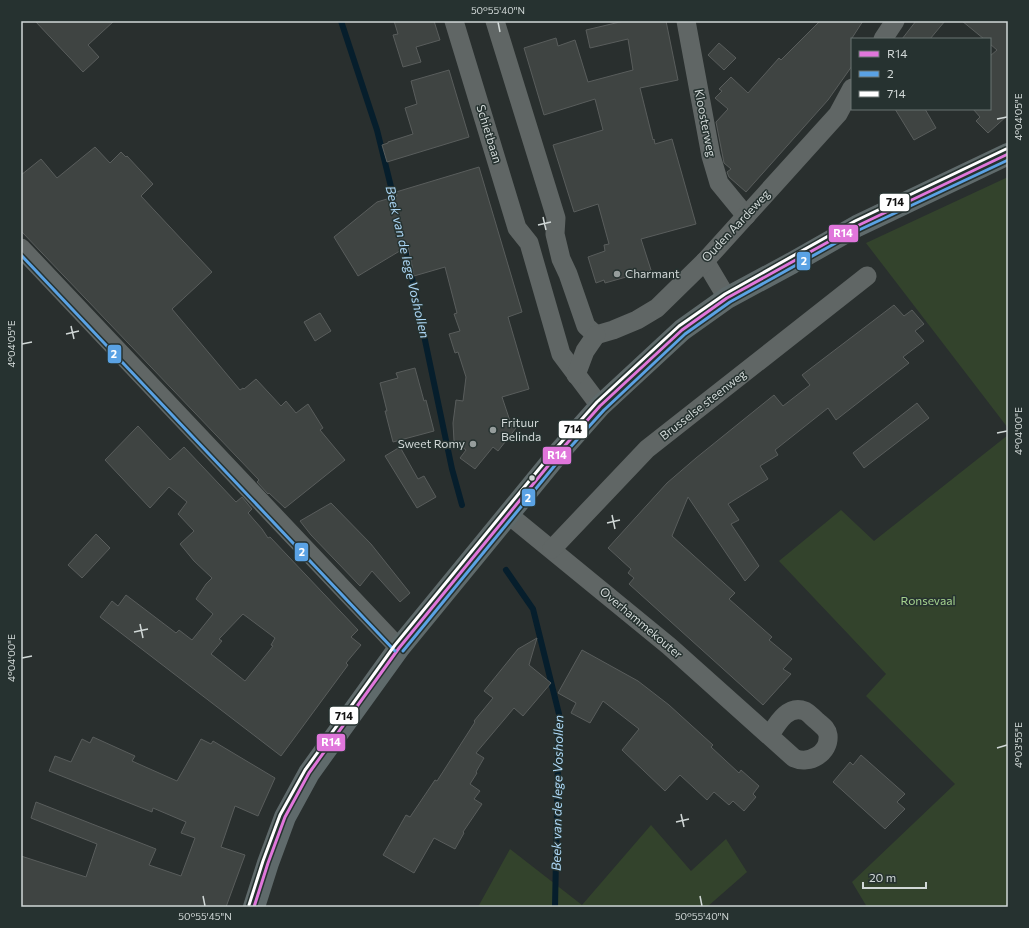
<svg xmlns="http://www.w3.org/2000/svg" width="1029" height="928" font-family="Commissioner,sans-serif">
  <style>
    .green { fill: #33432c }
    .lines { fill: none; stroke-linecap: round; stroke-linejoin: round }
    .stream { stroke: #061e2c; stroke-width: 6 }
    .building { fill: #3f4442; stroke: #595d5c; fill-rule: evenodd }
    .minor { stroke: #606665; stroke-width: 19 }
    .primary { stroke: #5f6a6b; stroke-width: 22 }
    .bus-1-casing { stroke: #263230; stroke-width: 6 }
    .bus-2-casing { stroke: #263230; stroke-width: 6 }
    .bus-3-casing { stroke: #263230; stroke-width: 6 }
    .bus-1 { stroke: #e076db; stroke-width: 3 }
    .bus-2 { stroke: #5aa2e4; stroke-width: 3 }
    .bus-3 { stroke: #fff; stroke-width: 3 }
    .ticks { fill: none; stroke: #d1d8d7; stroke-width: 1.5 }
    .poi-dot { fill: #969d9c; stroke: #263230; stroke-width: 1.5 }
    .bus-dot { fill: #d1d8d7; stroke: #263230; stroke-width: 1.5 }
    .labels { text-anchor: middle; stroke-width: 3; stroke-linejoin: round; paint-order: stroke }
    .street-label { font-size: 12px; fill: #d1d8d7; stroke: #263230 }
    .poi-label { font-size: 12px; fill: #d1d8d7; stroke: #263230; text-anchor: start }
    .park-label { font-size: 12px; fill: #a5d28e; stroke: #263230 }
    .water-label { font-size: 13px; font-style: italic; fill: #acd6f5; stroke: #263230 }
    .line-badge { stroke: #263230; stroke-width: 1.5 }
    .badge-label { font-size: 11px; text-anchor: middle; font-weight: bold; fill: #fff }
    .pale-badge-label { font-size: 11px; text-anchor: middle; font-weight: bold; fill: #111 }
    .neatline { fill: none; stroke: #d1d8d7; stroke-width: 1.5 }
    .ticks-label { font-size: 10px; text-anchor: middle; fill: #d1d8d7 }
  </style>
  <rect width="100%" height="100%" fill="#292f2e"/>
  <!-- green -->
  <g class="green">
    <polygon points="1008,177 1008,428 866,243"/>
    <polygon points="1008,435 1008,907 867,907 852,882 955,784 866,696 886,674 779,561 841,510 874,541"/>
    <polygon points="651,825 691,871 726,839 747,872 707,907 478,907 510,849 582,905"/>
  </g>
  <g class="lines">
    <!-- stream -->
    <g class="stream">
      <polyline points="341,21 377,130 395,203"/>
      <polyline points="404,240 452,469 462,505"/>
      <polyline points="506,570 533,609 559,714 555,907"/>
    </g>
  </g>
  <!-- building -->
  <g class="building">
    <polygon points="35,21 114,21 88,45 99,57 83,72"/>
    <polygon points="394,21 434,21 440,40 416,47 421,62 403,67 393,35 398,34"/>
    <polygon points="624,21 666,21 678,80 640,88 653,140 654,139 655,144 672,139 696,224 641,239 651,270 605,283 604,280 596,283 588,257 605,251 604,245 609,244 598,204 574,212 553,145 603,130 595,99 544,115 524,48 556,38 558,46 575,40 588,82 633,70 628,39 590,48 586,30"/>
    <polygon points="820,21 863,21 852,38 852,66 828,100 746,192 729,177 727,172 731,169 724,163 716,122 728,109 715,98 722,91 719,89 731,77 748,93 779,58 781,60"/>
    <polygon points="916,21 945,21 930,39 902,39"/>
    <polygon points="962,21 1008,21 1008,115 988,133 976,121 980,117 973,109 990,109 990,56 997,50 990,44 990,39 984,39"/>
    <polygon points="719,43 736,58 724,70 708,55"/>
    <polygon points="449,70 469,137 387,162 382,145 388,143 388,142 413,134 405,108 417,104 411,81"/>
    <polygon points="895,109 925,109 936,128 914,140"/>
    <polygon points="95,147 110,163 121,152 126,157 127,156 153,184 141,196 212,272 172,309 240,390 243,388 244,389 256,379 281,406 286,401 296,413 308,404 323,428 320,430 345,460 285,508 269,493 268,494 257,482 259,480 21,231 21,175 41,159 57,178"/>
    <polygon points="479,167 522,312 508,317 529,389 502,397 511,424 516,428 498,451 493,447 475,469 460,458 466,450 454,441 453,423 456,400 463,401 466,377 458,352 455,353 449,334 460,331 454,314 457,313 445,267 414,276 408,246 358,276 334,237 377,202 397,196 396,192"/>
    <polygon points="894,305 904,316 912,310 924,324 915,331 924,341 903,357 909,363 836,420 828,408 775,450 778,455 760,466 768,479 728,504 739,520 731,524 759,566 745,581 688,497 672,536 735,593 729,599 772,637 769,640 792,659 783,669 791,674 763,705 629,584 634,578 628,573 631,569 608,548 667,483 696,458 774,395 783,406 810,385 802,375"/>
    <polygon points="320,313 331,331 315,341 304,322"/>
    <polygon points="415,368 424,401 426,400 434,431 393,442 385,411 387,411 380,383 398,378 396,373"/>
    <polygon points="917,403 929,418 864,468 853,453"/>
    <path d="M138,426l32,34 14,-13 52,55 6,-5 10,12 -4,4 14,16 6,9 2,-1 88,93 -7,7 10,8 -15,18 2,2 -67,91 -181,-139 12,-16 6,5 8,-11 50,38 3,-3 13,10 21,-26 -17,-15 10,-15 6,-6 -18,-17 -14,-17 14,-13 -16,-17 9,-12 -18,-15 -19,21 -45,-48zM243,614l32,24 -4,7 2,1 -28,35 -34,-27 11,-13 -3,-2z"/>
    <polygon points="400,447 418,479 424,476 436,497 417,508 385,456"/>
    <polygon points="331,503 371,544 410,593 400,602 372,571 360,586 311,535 300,521"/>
    <polygon points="96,534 110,548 82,578 68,565"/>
    <polygon points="537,638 529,665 551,683 523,716 514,708 476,753 484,758 476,772 477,773 470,784 480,791 474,799 482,804 463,832 464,833 455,849 434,838 414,873 383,855 406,815 410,817 435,780 437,781 475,722 474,721 493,698 484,691 518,649"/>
    <polygon points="582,650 638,681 669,705 713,745 711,747 739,773 741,770 759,786 753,794 756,797 744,811 733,801 729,805 714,792 707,800 680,775 665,791 622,750 639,729 603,701 590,723 571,713 576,703 558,693"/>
    <polygon points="93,737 135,756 132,761 177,781 201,739 211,744 213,741 275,778 258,816 235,806 221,847 245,855 226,907 21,907 21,856 86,877 97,844 31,818 36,802 156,849 149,865 181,876 195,838 181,833 186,822 153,808 152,812 49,771 55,756 71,762 82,739 90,743"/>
    <polygon points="861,755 905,794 897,802 905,809 885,829 833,782 850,762 853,765"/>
  </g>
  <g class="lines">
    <!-- minor -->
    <g class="minor">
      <polyline points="454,21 517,228 529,243 561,354 600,406"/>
      <polyline points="495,21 556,218 555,234 561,259 568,274 586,326 596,335"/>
      <polyline points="686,21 711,156 719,183 746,216"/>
      <polyline points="883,39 895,21"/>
      <polyline points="21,248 399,648"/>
      <polyline points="705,261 727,298"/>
      <polyline points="596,335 613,330 637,320 657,308 705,261 838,114 852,88"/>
      <polyline points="576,375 585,351 596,335"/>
      <path d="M509,515l160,131 125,112c15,7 36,-5 34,-23 -1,-7 -7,-10 -11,-14 -4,-3 -8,-8 -12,-10 -17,-7 -28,13 -35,24"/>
      <polyline points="552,549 647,449 867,276"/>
    </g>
    <!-- primary -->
    <polyline class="primary" points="254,907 268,863 285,817 309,773 399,648 561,450 600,406 682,330 727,298 792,263 857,226 1008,154"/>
    <!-- bus-1 casing -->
    <g class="bus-1-casing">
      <polyline id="bus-1" points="254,907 268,863 285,817 309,773 399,648 561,450 600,406 682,330 727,298 857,226 1008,154"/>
    </g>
    <!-- bus-2 casing -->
    <g class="bus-2-casing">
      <g id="bus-2">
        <polyline points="21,255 395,651"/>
        <polyline points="403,651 565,453 604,410 685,334 730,302 859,230 1008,160"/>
      </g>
    </g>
    <!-- bus-3 casing -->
    <g class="bus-3-casing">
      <polyline id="bus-3" points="249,905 263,861 280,815 305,770 395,645 557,447 597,402 679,326 725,294 855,221 1006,149"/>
    </g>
    <!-- bus-1 -->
    <use href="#bus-1" class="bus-1"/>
    <!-- bus-2 -->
    <use href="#bus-2" class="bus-2"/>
    <!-- bus-3 -->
    <use href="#bus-3" class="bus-3"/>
  </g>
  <!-- ticks -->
  <path class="ticks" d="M498,22l2,10M997,119l10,-2M543,217l3,13M538,225l13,-3M71,326l3,13M66,334l13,-3M22,344l10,-2M997,433l10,-2M612,515l3,14M607,523l13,-3M140,624l3,14M134,632l14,-3M22,658l10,-2M997,748l10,-3M681,814l3,13M676,822l13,-3M203,896l2,10M700,896l2,10"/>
  <!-- markers -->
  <g class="poi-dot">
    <circle cx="617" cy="274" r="4"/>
    <circle cx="493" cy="430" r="4"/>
    <circle cx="473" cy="444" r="4"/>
  </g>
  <circle class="bus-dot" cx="532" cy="478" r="3.5"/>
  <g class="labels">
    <!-- street labels -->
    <g class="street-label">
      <text transform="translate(705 123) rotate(79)" y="4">Kloosterweg</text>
      <text transform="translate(489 134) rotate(73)" y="4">Schietbaan</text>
      <text transform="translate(736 226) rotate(-47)" y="4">Ouden Aardeweg</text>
      <text transform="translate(703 405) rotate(-38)" y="4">Brusselse steenweg</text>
      <text transform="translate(641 623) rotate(40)" y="4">Overhammekouter</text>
    </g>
    <!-- poi labels -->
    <g class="poi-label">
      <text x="625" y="278">Charmant</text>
      <text x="501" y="427">Frituur<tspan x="501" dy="14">Belinda</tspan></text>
      <text x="465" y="448" text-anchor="end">Sweet Romy</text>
    </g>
    <!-- park labels -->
    <g class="park-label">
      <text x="928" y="605">Ronsevaal</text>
    </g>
    <!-- water labels -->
    <g class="water-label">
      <text transform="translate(408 262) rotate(77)" y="5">Beek van de lege Voshollen</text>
      <text transform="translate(557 793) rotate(-89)" y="5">Beek van de lege Voshollen</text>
    </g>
  </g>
  <g class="line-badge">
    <rect x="879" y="193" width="31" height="19" rx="4" fill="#fff"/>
    <rect x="828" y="224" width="31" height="19" rx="4" fill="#e076db"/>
    <rect x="796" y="251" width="15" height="20" rx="4" fill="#5aa2e4"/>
    <rect x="107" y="344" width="15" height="20" rx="4" fill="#5aa2e4"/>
    <rect x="558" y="420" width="30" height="19" rx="4" fill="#fff"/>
    <rect x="542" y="446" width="30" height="19" rx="4" fill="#e076db"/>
    <rect x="521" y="488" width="15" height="19" rx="4" fill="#5aa2e4"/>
    <rect x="294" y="542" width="15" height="20" rx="4" fill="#5aa2e4"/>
    <rect x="329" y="706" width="30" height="19" rx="4" fill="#fff"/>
    <rect x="316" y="733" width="30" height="19" rx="4" fill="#e076db"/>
  </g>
  <g class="badge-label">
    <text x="843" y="237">R14</text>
    <text x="804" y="265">2</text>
    <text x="114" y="358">2</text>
    <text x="557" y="459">R14</text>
    <text x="528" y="502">2</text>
    <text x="302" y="556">2</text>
    <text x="331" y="746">R14</text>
  </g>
  <g class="pale-badge-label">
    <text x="895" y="206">714</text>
    <text x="573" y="433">714</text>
    <text x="344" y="720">714</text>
  </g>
  <!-- border -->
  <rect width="1029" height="928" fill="none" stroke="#263230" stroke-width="44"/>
  <!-- legend -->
  <rect x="851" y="38" width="140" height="72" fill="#263230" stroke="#6a7473"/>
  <rect x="859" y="51" width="20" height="6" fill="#e076db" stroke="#6a7473"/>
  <text x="887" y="58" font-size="12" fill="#d1d8d7">R14</text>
  <rect x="859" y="71" width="20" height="6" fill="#5aa2e4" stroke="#6a7473"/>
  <text x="887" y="78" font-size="12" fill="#d1d8d7">2</text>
  <rect x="859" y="91" width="20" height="6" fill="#ffffff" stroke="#6a7473"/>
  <text x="887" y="98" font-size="12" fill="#d1d8d7">714</text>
  <!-- scale -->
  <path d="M863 882v6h63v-6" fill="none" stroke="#d1d8d7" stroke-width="2"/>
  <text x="869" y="882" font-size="12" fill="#d1d8d7" stroke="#263230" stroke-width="3" paint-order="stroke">20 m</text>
  <rect x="22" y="22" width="985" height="884" class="neatline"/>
  <g class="ticks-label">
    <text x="498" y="14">50°55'40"N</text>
    <text transform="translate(1018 117) rotate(-90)" y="4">4°04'05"E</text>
    <text transform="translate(11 344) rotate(-90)" y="4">4°04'05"E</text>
    <text transform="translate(1018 431) rotate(-90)" y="4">4°04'00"E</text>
    <text transform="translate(11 658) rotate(-90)" y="4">4°04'00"E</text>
    <text transform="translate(1018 745) rotate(-90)" y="4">4°03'55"E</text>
    <text x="205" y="920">50°55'45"N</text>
    <text x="702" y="920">50°55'40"N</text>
  </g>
</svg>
